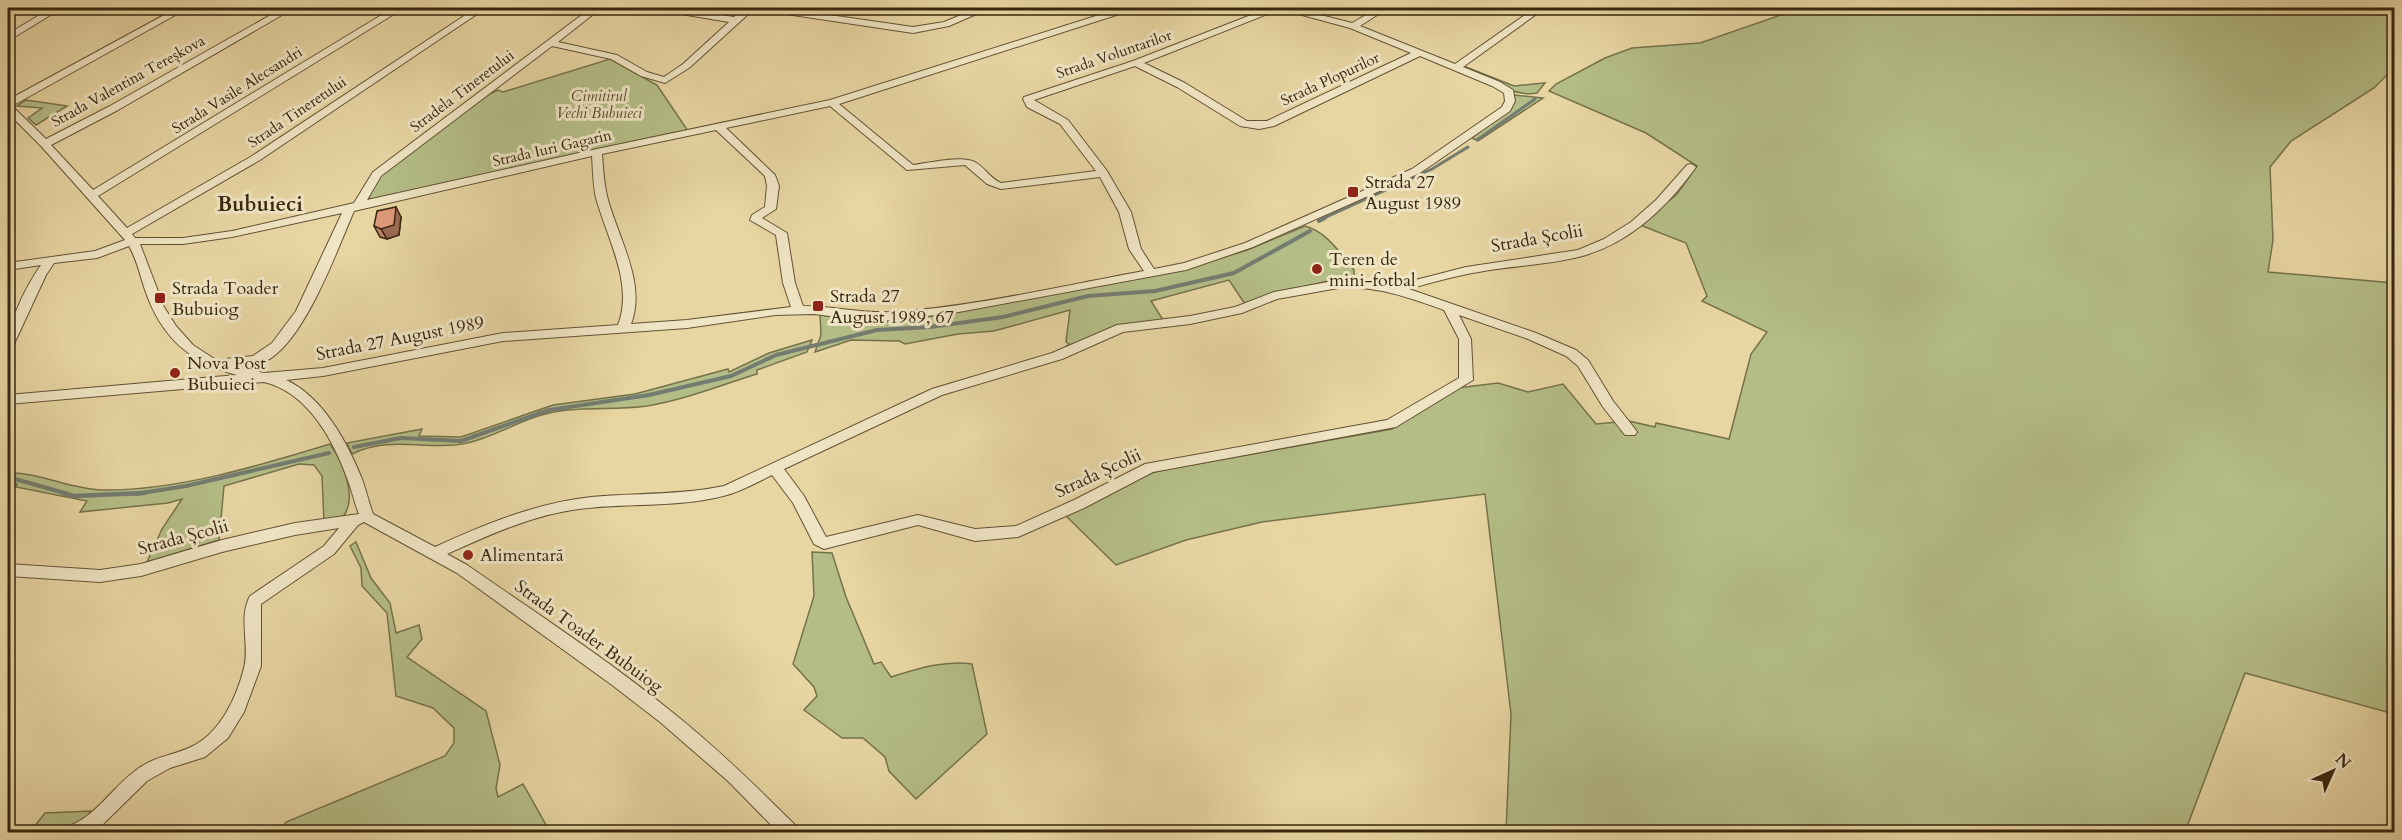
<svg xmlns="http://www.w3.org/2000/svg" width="2402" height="840" font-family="Cardo,serif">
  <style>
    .green { fill: #b4bd86; stroke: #76724a; stroke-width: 1.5 }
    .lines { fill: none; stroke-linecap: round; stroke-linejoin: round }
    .stream-far2 { stroke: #747c71; stroke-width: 3 }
    .stream-far1 { stroke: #747c71; stroke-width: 4 }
    .stream { stroke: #747c71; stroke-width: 4.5 }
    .minor-casing { stroke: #635234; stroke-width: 2 }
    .minor { fill: #efe4c3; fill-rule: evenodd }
    .wall { fill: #be8367; stroke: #37270f; stroke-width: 1.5 }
    .shaded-wall { fill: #9b6a54; stroke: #37270f; stroke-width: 1.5 }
    .building { fill: #dd9878; stroke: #37270f; stroke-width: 1.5 }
    .poi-dot { fill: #8f2418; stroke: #efe4c3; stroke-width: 2 }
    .labels { text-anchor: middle; stroke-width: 6; stroke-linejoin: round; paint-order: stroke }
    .far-street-label { font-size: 15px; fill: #37270f; stroke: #efe4c3 }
    .far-park-label { font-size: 15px; font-style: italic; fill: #564c2d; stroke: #efe4c3 }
    .poi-label { font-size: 18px; fill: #37270f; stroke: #efe4c3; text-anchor: start }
    .street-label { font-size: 18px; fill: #37270f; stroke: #efe4c3 }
    .quarter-label { font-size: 21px; font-weight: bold; fill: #37270f; stroke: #efe4c3 }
  </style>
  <rect width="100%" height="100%" fill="#e7d5a2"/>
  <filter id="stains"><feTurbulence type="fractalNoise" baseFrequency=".00333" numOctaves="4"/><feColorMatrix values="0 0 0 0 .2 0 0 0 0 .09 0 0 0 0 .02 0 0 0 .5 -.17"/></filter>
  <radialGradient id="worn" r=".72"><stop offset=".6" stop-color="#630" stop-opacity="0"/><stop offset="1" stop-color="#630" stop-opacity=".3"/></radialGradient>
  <!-- green -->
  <g class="green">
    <polygon points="1801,8 2394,8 2394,68 2374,88 2291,141 2270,167 2273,240 2268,272 2394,283 2394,714 2245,673 2185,832 1506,832 1511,714 1485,494 1262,522 1186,540 1116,565 1066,516 1135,477 1163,470 1392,429 1457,388 1498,383 1528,392 1563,384 1596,424 1629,421 1655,427 1656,423 1729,439 1751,354 1767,332 1702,301 1707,296 1686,243 1640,225 1677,194 1697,166 1646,133 1549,91 1556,84 1605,58 1632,48 1700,43"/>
    <polygon points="610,59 657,85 688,131 368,203 371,187 379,176 479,99 498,90 503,92"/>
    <path d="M1466,67l48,19 31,-3 -8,10c-22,5 -52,-15 -72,-25z"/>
    <polygon points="1514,95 1543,98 1478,141 1472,138 1512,106"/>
    <polygon points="26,100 67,106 36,125 28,118 42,108 17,106"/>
    <path d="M1305,226c22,6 34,26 49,44v5l-81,19 -28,10 -16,-24 -78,21 12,19 -44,6 -56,23 6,-5 -3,-2 4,-32 -76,21 -36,3 -53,10 -6,-3 -48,-1 -36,12 6,-17 -1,-20 64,7 55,-7 244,-45 64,-20z"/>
    <path d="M812,340l-5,12 -50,18v4c-36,11 -73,26 -110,32 -29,4 -59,1 -87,5 -37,5 -68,30 -105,34 -36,3 -68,-8 -103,9l-5,-11 75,-14 -3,7 42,1 92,-32 82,-11 93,-25 1,3 40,-19z"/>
    <path d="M330,444c13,18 28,53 13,73l-19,4 -2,-45 -8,-11 -15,-1 -75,22 -5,54 -72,22 15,-33 20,-30 -14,4 -88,9 7,-11 -71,-14 1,-3 -9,-3v-8c31,-1 61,16 94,17 74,1 156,-24 228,-46z"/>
    <polygon points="356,542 371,578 390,603 396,633 419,625 422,639 407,657 486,711 500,765 496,788 498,797 523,784 550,832 278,832 286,822 445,756 454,743 454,728 433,708 396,696 387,613 362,586 361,568 350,546"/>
    <path d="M812,552l20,1 14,44 28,67 7,-2 10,15c26,-8 53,-17 81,-13l15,70 -71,65 -27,-28 -4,-14 -22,-19h-21l-38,-28 13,-14 -3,-9 -21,-23 21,-68z"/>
    <polygon points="91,811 78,832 30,832 45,813"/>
  </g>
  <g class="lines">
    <!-- stream-far2 -->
    <g class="stream-far2">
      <polyline points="1477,140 1535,99"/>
      <polyline points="1322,219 1432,169 1468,147"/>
    </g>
    <!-- stream-far1 -->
    <g class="stream-far1">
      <polyline points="1319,221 1325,218"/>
      <polyline points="354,447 401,438 461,441 549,410 649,395 731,376 776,355 877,330 930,327 1003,317 1088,296 1155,291 1234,273 1310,231"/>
      <polyline points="8,477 68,494"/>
      <polyline points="135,494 186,486 329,453"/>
    </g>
    <!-- stream -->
    <polyline class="stream" points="63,493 74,496 144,493"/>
    <!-- minor casing -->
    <g class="minor-casing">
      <g id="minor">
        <polygon points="51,8 62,8 8,41 8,34"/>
        <path d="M177,8h11l-176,98 34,33 64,-33 173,-98h11l-176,102 -67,35 42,45 300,-182h11l-306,188 29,32 125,-72 224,-148h10l-226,152 -128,74 3,4h48l49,-7 122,-28 19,-31 218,-164h10l-43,34 59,13 30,17 17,5 19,-13 46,-42 -66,-11 -4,-3h17l58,9 11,-9h10l-66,60 -24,15 -24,-7 -30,-17 -59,-13 -171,130 -14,24 230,-51 233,-49 291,-92h12l-1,2 -293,94 74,61c15,-2 49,-10 62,-3 10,6 15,16 26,21l95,-12 -36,-47 -33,-17 -4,-8 1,-2 109,-36 136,-53h24l59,15 26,-15h10l-28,18 95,38 80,-56h10l-82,59 37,15 13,8 2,11 -5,10 -90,62 -167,74 -67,23 -227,42 -64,8 -25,1 -56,-7 -39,1 -88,13 -184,13 -180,35 -37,4c37,17 61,62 76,99 4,11 7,24 11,35l62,33c50,-23 101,-44 156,-50 45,-4 89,-2 133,-11l208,-97 120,-36 65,-28 73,-9 45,-9 39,-15 70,-13h20l32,6 70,-18 112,-17 26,-11 27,-17 25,-22 31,-35 4,-1 5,3c-27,38 -64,74 -110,88 -31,9 -64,10 -96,15 -27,4 -54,11 -81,19l127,44 40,17 12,10 25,41 22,28 2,3 -2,3h-10l-22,-28 -25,-41 -12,-10 -38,-17 -69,-24 12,24 2,41 -77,47 -243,45 -69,36 -66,29 -43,4 -57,-16 -94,24 -10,-5 -21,-41 -21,-28c-14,7 -30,16 -45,20 -51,14 -104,7 -155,15 -44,7 -85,26 -125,44l20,11c69,48 140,94 205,147 44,35 84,74 124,114l3,6h-21l-49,-50 -69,-60 -48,-37 -155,-112 -93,-51 -6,3 -24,29 -73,50v62l-17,46 -16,26 -23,19 -35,11 -23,13 -52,51h-29l3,-6c27,-10 43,-38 66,-55 20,-16 39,-15 58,-25 28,-14 44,-50 51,-78 6,-24 -6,-50 6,-72l74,-50 15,-18 -44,7 -73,17 -81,24 -41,6 -92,-6v-12l92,6 41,-6 81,-24 73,-17 64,-9c-5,-12 -7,-24 -12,-36 -14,-39 -40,-86 -83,-96l-256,22v-9l229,-20c-47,-12 -76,-38 -92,-85 -5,-15 -8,-30 -16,-44l-32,12 -43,5 -8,12 -32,69 -6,4c0,-26 18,-62 33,-83l-33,5v-7l87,-12 30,-11 -84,-94 -33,-33v-13zM1280,9l70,19 61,25 -144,68h-20l-62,-38 -41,-20zM1420,56l72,30 12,7 1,8 -3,6 -90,62 -167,74 -61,20 -30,6 -13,-20 -10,-37 -24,-41 -39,-51 -34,-20 101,-34 42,21 63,39 19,3 15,-3zM830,106l77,64 58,-5 22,19 14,5 99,-12 19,35 10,37 15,22c-83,15 -166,35 -250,41 -31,2 -60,-6 -91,-6l-8,-23 -8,-50 -25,-15 14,-9 3,-23 -4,-11 -49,-47zM716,130l49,46 2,10 -2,21 -13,8 -2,5 26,15 7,48 8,24 -104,13 -56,4c16,-41 -14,-88 -24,-128 -3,-13 -4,-28 -5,-42zM592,156c1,14 1,29 4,42 11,40 38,86 22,127l-115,8 -180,35 -59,5 -30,-7c11,0 23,-1 32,-5 39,-20 71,-111 88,-150zM342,213l-46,98 -24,32 -19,13 -37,4 -23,-15 -17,-19 -12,-19 -24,-63h43l49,-7zM1344,287c36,0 66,11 100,23l15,29v39l-72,42 -242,44 -71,36 -58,26 -41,3 -57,-14 -92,22 -22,-41 -20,-27 158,-74 120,-36 61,-27 67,-8 52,-11 35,-14z"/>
        <polygon points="762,8 781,8 913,27 944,22 978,8 990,8 949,26 913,33 766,11"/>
      </g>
    </g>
    <!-- minor -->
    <use href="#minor" class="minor"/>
  </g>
  <!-- wall -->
  <polygon class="wall" points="401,217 399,235 387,239 380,237 374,226"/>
  <!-- shaded-wall -->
  <polygon class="shaded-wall" points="396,207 401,217 399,235 387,239 381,229"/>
  <!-- building -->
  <polygon class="building" points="396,207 394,225 381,229 374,226 377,211"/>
  <!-- markers -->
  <g class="poi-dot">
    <rect x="1347" y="186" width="12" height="12" rx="3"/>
    <circle cx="1317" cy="269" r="6"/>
    <rect x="154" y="292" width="12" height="12" rx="3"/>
    <rect x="812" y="300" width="12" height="12" rx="3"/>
    <circle cx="175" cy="373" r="6"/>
    <circle cx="468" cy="555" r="6"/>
  </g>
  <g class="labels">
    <!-- far-street labels -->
    <g class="far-street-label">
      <text transform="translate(1114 54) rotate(-19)" y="5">Strada Voluntarilor</text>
      <text transform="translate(1330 79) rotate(-25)" y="5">Strada Plopurilor</text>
      <text transform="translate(128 81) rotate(-29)" y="5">Strada Valentina Tereșkova</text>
      <text transform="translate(237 90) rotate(-32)" y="5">Strada Vasile Alecsandri</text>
      <text transform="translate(462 91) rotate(-37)" y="5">Stradela Tineretului</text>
      <text transform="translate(297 112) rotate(-34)" y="5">Strada Tineretului</text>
      <text transform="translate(552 148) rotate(-13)" y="5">Strada Iuri Gagarin</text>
    </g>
    <!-- far-park labels -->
    <g class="far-park-label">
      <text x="599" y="101">Cimitirul<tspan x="599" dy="17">Vechi Bubuieci</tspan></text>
    </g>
    <!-- poi labels -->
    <g class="poi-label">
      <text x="1365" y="188">Strada 27<tspan x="1365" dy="21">August 1989</tspan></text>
      <text x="1329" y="265">Teren de<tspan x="1329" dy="21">mini-fotbal</tspan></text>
      <text x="172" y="294">Strada Toader<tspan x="172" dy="21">Bubuiog</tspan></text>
      <text x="830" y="302">Strada 27<tspan x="830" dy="21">August 1989, 67</tspan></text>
      <text x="187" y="369">Nova Post<tspan x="187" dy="21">Bubuieci</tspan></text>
      <text x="480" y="561">Alimentară</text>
    </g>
    <!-- street labels -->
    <g class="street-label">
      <text transform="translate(1537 238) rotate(-10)" y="6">Strada Școlii</text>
      <text transform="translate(400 338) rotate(-11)" y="6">Strada 27 August 1989</text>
      <text transform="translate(1098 473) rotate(-25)" y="6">Strada Școlii</text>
      <text transform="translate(183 537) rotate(-15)" y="6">Strada Școlii</text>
      <text transform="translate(589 636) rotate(36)" y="6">Strada Toader Bubuiog</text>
    </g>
    <!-- quarter labels -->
    <g class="quarter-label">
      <text x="260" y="211">Bubuieci</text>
    </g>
  </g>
  <!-- margin -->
  <rect width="2402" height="840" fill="none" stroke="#e7d5a2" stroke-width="30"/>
  <rect x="9" y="9" width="2384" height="822" fill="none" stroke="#37270f" stroke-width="3"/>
  <rect x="15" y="15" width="2372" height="810" fill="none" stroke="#37270f" stroke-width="1.5"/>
  <!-- north arrow -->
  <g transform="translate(2333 771) rotate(45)" stroke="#efe4c3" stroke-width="4.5" paint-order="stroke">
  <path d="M0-4.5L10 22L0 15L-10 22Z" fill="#37270f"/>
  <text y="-9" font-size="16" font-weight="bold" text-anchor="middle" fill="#37270f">N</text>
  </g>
  <rect width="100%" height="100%" filter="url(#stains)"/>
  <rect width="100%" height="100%" fill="url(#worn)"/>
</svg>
